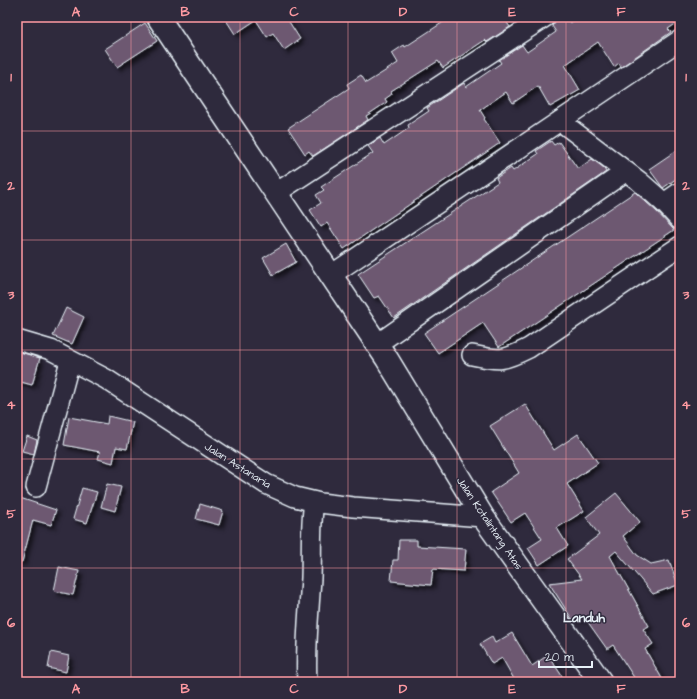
<svg xmlns="http://www.w3.org/2000/svg" width="697" height="699" font-family="'Architects Daughter',sans-serif">
  <style>
    .building { fill: #6d5971; stroke: #e8f1f8; filter: url(#shadow) }
    .lines { fill: none; stroke-linecap: round; stroke-linejoin: round }
    .minor-casing { stroke: #e8f1f8; stroke-width: 22 }
    .tertiary-casing { stroke: #e8f1f8; stroke-width: 25 }
    .minor { stroke: #2f2a3d; stroke-width: 19 }
    .tertiary { stroke: #2f2a3d; stroke-width: 22 }
    .grid { fill: none; stroke: #ff9aa2; stroke-width: 1; stroke-opacity: 0.55 }
    .labels { text-anchor: middle; stroke-width: 3; stroke-linejoin: round; paint-order: stroke }
    .street-label { font-size: 11px; fill: #e8f1f8; stroke: #2f2a3d }
    .quarter-label { font-size: 13px; font-weight: bold; fill: #e8f1f8; stroke: #2f2a3d }
    .neatline { fill: none; stroke: #ff9aa2; stroke-width: 1.5 }
    .grid-label { font-size: 13px; text-anchor: middle; font-weight: bold; fill: #ff9aa2 }
  </style>
  <defs>
    <filter id="shadow"><feDropShadow dx="3.5" dy="3.5" stdDeviation="2" flood-color="#0009"/></filter>
  </defs>
  <rect width="100%" height="100%" fill="#2f2a3d"/>
  <filter id="ink" filterUnits="userSpaceOnUse"><feTurbulence type="fractalNoise" baseFrequency=".025" numOctaves="2"/><feDisplacementMap in="SourceGraphic" scale="8" xChannelSelector="R" yChannelSelector="G"/><feConvolveMatrix kernelMatrix="1 2 1 2 8 2 1 2 1" color-interpolation-filters="sRGB"/></filter>
  <g filter="url(#ink)">
    <!-- building -->
    <g class="building">
      <polygon points="224,17 286,17 300,39 284,50 273,33 267,37 256,20 235,34"/>
      <polygon points="451,17 503,17 510,27 487,42 485,40 443,68 438,61 391,91 392,94 385,99 387,102 366,116 368,120 313,156 309,151 305,154 288,128 349,88 347,84 361,75 366,83 398,63 392,53 404,45 405,47"/>
      <polygon points="556,17 566,17 570,23 580,17 680,17 680,21 668,29 671,32 621,67 619,63 614,67 598,42 565,65 580,90 550,107 538,86 513,103 506,92 480,110 485,118 484,119 500,143 344,249 327,223 321,227 310,210 321,203 316,195 324,190 321,187 373,153 368,146 380,138 384,145 409,128 408,125 429,111 427,108 464,83 466,87 501,63 499,60 522,45 527,52 556,32 552,26 555,22"/>
      <polygon points="145,23 157,41 117,67 105,49"/>
      <polygon points="551,141 554,145 559,142 578,169 592,159 603,167 606,172 394,318 379,296 374,298 358,274 498,182 496,178 511,168 513,171 538,154 536,151"/>
      <polygon points="680,148 680,176 663,188 649,169"/>
      <polygon points="635,192 656,211 674,230 499,347 483,323 438,353 424,333"/>
      <polygon points="286,244 296,262 273,275 263,258"/>
      <polygon points="66,308 84,317 72,344 53,336"/>
      <polygon points="20,352 40,358 32,385 17,381 17,363"/>
      <polygon points="525,404 554,450 578,434 598,463 567,484 584,511 557,528 568,546 539,565 528,548 542,539 525,513 511,522 491,492 519,473 490,426"/>
      <polygon points="108,416 133,422 127,449 116,447 113,463 98,459 100,452 64,445 69,417 107,424"/>
      <polygon points="27,436 37,440 34,454 22,451"/>
      <polygon points="107,484 121,487 115,511 101,507"/>
      <polygon points="82,488 97,492 87,523 73,519"/>
      <polygon points="616,493 640,522 623,536 637,555 651,564 669,560 678,585 653,594 616,551 610,556 649,626 643,629 653,644 645,649 664,682 637,682 613,645 607,649 585,618 572,619 549,583 582,579 567,559 599,535 586,517"/>
      <polygon points="17,497 56,510 51,525 33,520 22,562 17,561"/>
      <polygon points="200,504 223,511 219,525 196,519"/>
      <polygon points="399,540 417,540 417,546 466,549 464,571 433,569 431,585 391,581 393,560 398,560"/>
      <polygon points="59,567 79,571 73,595 54,591"/>
      <polygon points="512,633 532,666 548,655 566,682 510,682 514,679 502,658 492,664 480,644 492,637 495,643"/>
      <polygon points="51,652 69,656 66,672 48,668"/>
    </g>
    <g class="lines">
      <!-- minor casing -->
      <g class="minor-casing">
        <g id="minor">
          <polyline points="560,121 639,181 664,203 680,220"/>
          <polyline points="276,193 545,17"/>
          <polyline points="664,203 680,192"/>
          <polyline points="331,275 680,40"/>
          <polyline points="17,340 51,350 106,379 266,484 295,497 320,503 353,507 483,517"/>
          <polyline points="377,344 625,172"/>
          <path d="M472,355c28,6 31,6 57,-7l151,-102"/>
          <polyline points="36,487 70,361"/>
          <path d="M307,682c-2,-35 2,-69 4,-104 1,-25 -1,-51 3,-76"/>
        </g>
      </g>
      <!-- tertiary casing -->
      <g class="tertiary-casing">
        <polyline id="tertiary" points="158,17 387,359 483,517 601,682"/>
      </g>
      <!-- minor -->
      <use href="#minor" class="minor"/>
      <!-- tertiary -->
      <use href="#tertiary" class="tertiary"/>
    </g>
  </g>
  <!-- grid -->
  <path class="grid" d="M131,17v665M240,17v665M348,17v665M457,17v665M566,17v665M17,131h663M17,240h663M17,350h663M17,459h663M17,568h663"/>
  <g class="labels">
    <!-- street labels -->
    <g class="street-label">
      <text transform="translate(238 465) rotate(32)" y="4">Jalan Astanaria</text>
      <text transform="translate(490 523) rotate(56)" y="4">Jalan Kotalintang Atas</text>
    </g>
    <!-- quarter labels -->
    <g class="quarter-label">
      <text x="584" y="622">Landuh</text>
    </g>
  </g>
  <!-- margin -->
  <rect width="697" height="699" fill="none" stroke="#2f2a3d" stroke-width="44"/>
  <!-- scale -->
  <path d="M539 661v6h53v-6" fill="none" stroke="#e8f1f8" stroke-width="2"/>
  <text x="545" y="661" font-size="12" fill="#e8f1f8" stroke="#2f2a3d" stroke-width="3" paint-order="stroke">20 m</text>
  <rect x="22" y="22" width="653" height="655" class="neatline"/>
  <g class="grid-label">
    <text x="76" y="16">A</text>
    <text x="185" y="16">B</text>
    <text x="294" y="16">C</text>
    <text x="403" y="16">D</text>
    <text x="512" y="16">E</text>
    <text x="621" y="16">F</text>
    <text x="11" y="81">1</text>
    <text x="686" y="81">1</text>
    <text x="11" y="190">2</text>
    <text x="686" y="190">2</text>
    <text x="11" y="299">3</text>
    <text x="686" y="299">3</text>
    <text x="11" y="409">4</text>
    <text x="686" y="409">4</text>
    <text x="11" y="518">5</text>
    <text x="686" y="518">5</text>
    <text x="11" y="627">6</text>
    <text x="686" y="627">6</text>
    <text x="76" y="693">A</text>
    <text x="185" y="693">B</text>
    <text x="294" y="693">C</text>
    <text x="403" y="693">D</text>
    <text x="512" y="693">E</text>
    <text x="621" y="693">F</text>
  </g>
</svg>
